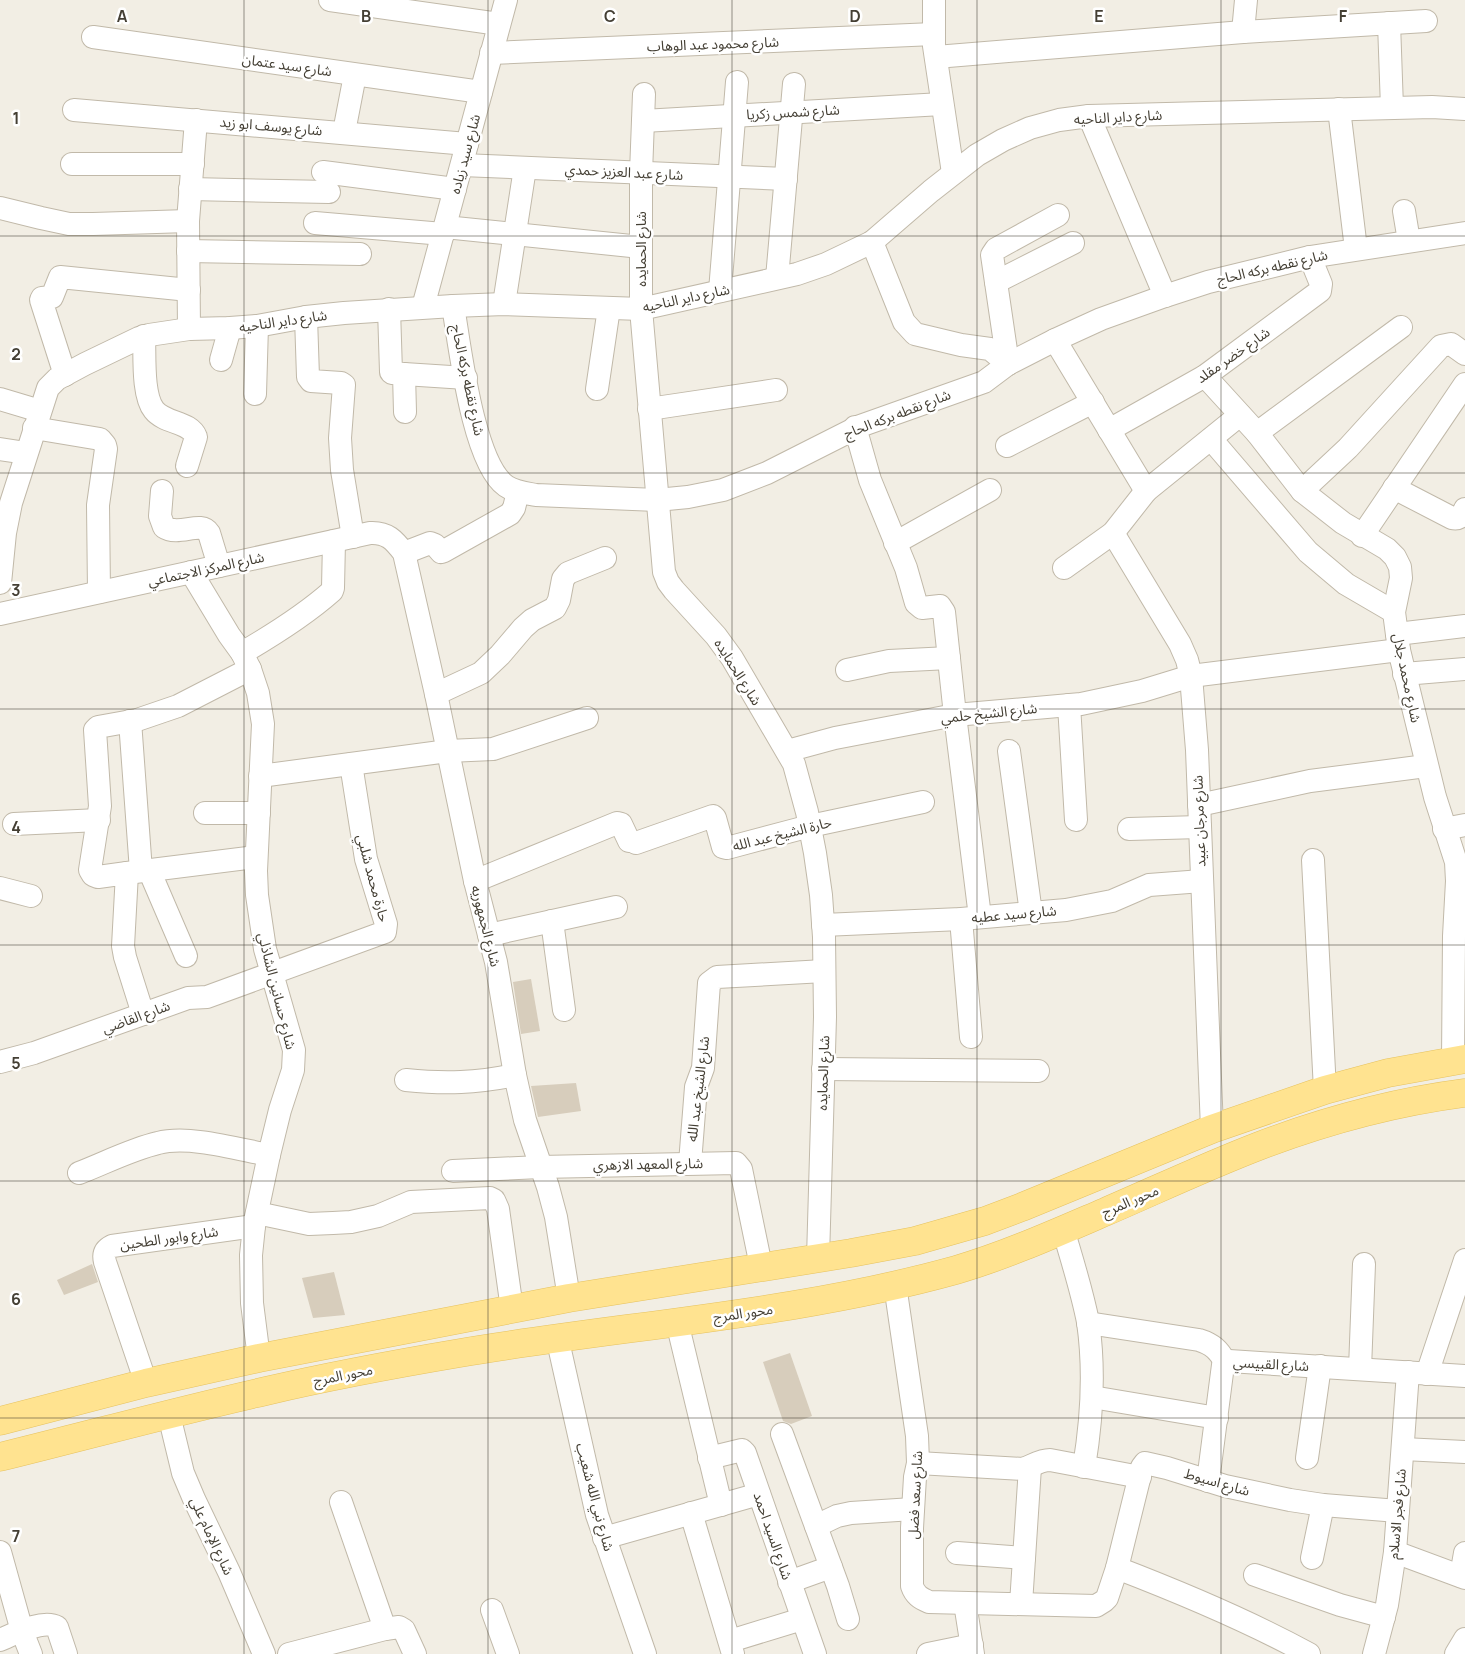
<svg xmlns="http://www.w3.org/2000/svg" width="1465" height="1654" font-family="Manrope,'Noto Sans Arabic',sans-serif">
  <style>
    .building { fill: #d7cdbc }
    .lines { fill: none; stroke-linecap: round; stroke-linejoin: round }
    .minor-casing { stroke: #c1b9a9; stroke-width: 24 }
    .major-casing { stroke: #e6c25f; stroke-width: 29 }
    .minor { stroke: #fff; stroke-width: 22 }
    .major { stroke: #ffe390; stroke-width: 28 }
    .grid { fill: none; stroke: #443f34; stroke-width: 1; stroke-opacity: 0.55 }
    .labels { text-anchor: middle; stroke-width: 5; stroke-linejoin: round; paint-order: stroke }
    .street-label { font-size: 14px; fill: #443f34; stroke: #fff }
    .grid-label { font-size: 16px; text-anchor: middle; font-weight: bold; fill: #443f34; stroke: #fff; stroke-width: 5; stroke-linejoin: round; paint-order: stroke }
  </style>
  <rect width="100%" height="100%" fill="#f2eee4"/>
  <!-- building -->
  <g class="building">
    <polygon points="531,979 540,1031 521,1034 513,982"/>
    <polygon points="576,1083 581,1111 538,1117 531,1086"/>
    <polygon points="92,1264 98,1282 64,1295 57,1280"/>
    <polygon points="334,1272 345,1315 313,1318 302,1278"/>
    <polygon points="790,1353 812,1416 791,1424 783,1421 763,1362"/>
  </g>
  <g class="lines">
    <!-- minor casing -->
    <g class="minor-casing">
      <g id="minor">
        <polyline points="330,0 499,24"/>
        <polyline points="934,0 934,46 953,173"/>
        <polyline points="1389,23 1392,108"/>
        <polyline points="1243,32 1246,0"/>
        <polyline points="93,37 481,92"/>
        <polyline points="491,53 934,34"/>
        <polyline points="936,57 1243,32 1426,21"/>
        <polyline points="644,94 641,173 641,309 664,572 668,582 674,590 716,636 732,658 794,764 807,812 815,853 821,895 824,937 825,1017 818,1258"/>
        <polyline points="1339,109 1356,249"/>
        <polyline points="74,110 467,144"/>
        <polyline points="1089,116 1165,296"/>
        <polyline points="643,121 942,104"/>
        <polyline points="344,132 355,75"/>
        <polyline points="72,164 193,164"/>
        <polyline points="462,165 786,179"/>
        <polyline points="323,172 455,189"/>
        <polyline points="190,189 329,192"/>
        <polyline points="0,208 41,218 69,224 93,224 188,221"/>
        <polyline points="1404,211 1409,241"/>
        <polyline points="315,223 443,234"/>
        <polyline points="445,227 641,247"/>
        <polyline points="872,242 904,322 915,334 961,345 990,349 1008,364"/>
        <polyline points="188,251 360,254"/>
        <polyline points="777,278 794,84"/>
        <polyline points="996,282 1073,243"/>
        <polyline points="720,291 737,82"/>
        <polyline points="504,304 525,168"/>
        <path d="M453,306c7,41 20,157 53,180 9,6 19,7 30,9l121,5 31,-3 35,-7 44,-17 93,-47 124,-44 24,-18 47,-24 46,-21 64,-23 43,-14 102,-25 155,-24"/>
        <polyline points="423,307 506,0"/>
        <polyline points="389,309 391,372 392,373 404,374 405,412"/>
        <polyline points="306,317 308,377 311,381 341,383 344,385 340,438 342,470 353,537"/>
        <polyline points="189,329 188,221 196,120"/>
        <path d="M144,336c1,19 -2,59 10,74 11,14 36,11 42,27l-9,29"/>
        <polyline points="1055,340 1146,491"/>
        <polyline points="221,360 230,328"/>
        <polyline points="1008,364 992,255 996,249 1058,215"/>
        <polyline points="404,374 466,378"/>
        <polyline points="65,375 41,300 42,298 52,297 60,277 189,290"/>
        <polyline points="1205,376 1257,433 1302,491 1343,523 1387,549 1395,557 1400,567 1401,578 1394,612 1399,650 1435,797 1456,862 1457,881 1454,936 1453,1061"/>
        <polyline points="597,389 609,308"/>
        <polyline points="255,394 257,326"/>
        <polyline points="0,399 40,411"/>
        <polyline points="649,409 776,390"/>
        <polyline points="855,427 870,480 906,568 916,603 922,608 940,606 944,612 955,715 980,917"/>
        <polyline points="34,428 100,439 105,445 106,449 98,505 99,592"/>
        <polyline points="1109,430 1205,376 1320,291 1321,284 1310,257"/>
        <polyline points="1257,433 1401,327"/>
        <polyline points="1211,439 1308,552 1346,584 1394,612"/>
        <polyline points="1007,446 1093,402"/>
        <polyline points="0,449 26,453"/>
        <path d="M1394,488l58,30c8,2 10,-3 13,-9"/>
        <path d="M162,491l-2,25 4,11c15,10 37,-7 45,6l10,33"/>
        <polyline points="1302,491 1348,448 1441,346 1451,344 1465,354"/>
        <polyline points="1113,533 1180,644 1187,660 1191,676 1197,750 1212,1129"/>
        <polyline points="1362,536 1465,384"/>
        <polyline points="895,543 990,490"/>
        <polyline points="404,553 430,543 435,545 441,552 444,551 510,514 514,508 518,492"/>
        <polyline points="1064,568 1113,533 1146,491 1240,415"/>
        <polyline points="191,572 229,635 242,653 250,669 258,693 263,724 256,871 257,895 265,949 294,1050 293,1070 280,1110 269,1155 254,1226 251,1255 252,1303 259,1358"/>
        <polyline points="0,583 5,533 11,503 48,388 57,379 85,364 139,338 149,335 189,329 230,328 257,326 306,317 344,313 453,306 504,304 641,309 797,274 826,264 872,242 931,191 977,155 1003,140 1030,128 1059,120 1089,116 1432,107 1465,109"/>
        <path d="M0,614l370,-81c17,-1 24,7 34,20l32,141 39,187 21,81 19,113 10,45 23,67 8,30 13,81"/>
        <polyline points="1397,634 1465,626"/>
        <path d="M242,653c31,-18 63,-38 90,-62l1,-3 1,-47"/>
        <polyline points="847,670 889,661 949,658"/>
        <polyline points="1404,674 1465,669"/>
        <polyline points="436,694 481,673 500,655 523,628 532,620 555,608 559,600 563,579 568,573 605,558"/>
        <polyline points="1069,705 1076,820"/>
        <polyline points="130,721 141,871"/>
        <polyline points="787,751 835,738 955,715 1081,704 1142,691 1191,676 1399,650"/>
        <polyline points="1009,751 1031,913"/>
        <polyline points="260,776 448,751 493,749 587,718"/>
        <polyline points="1199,805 1310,781 1426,766"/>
        <polyline points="205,813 259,813"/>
        <polyline points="14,824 99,820"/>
        <polyline points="1129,829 1200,827"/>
        <polyline points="1444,829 1465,825"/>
        <polyline points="636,843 713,816 715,818 723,847 727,848 810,826 923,802"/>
        <polyline points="1313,860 1325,1090"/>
        <polyline points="149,870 186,956"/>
        <polyline points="127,873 256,857"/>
        <polyline points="475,881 617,823 621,824 629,841"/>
        <polyline points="0,888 31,896"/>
        <polyline points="961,919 971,1037"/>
        <polyline points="552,921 564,1010"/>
        <polyline points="823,925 961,919 1066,910 1112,901 1149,885 1202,881"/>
        <polyline points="489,935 616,907"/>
        <polyline points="143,1014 125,957 123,946 127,873 98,877 93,875 90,870 100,806 95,730 98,727 137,720 178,706 250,669"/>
        <polyline points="0,1062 34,1053 188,998 207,997 385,932 386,924 366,859 351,764"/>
        <polyline points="823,1069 1038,1071"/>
        <path d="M406,1080c39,4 71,3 109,-5"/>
        <polyline points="690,1163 696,1087 703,1068 709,983 717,977 824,971"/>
        <polyline points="453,1171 540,1167 736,1163 741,1169 761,1266"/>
        <path d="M79,1173c26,-10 53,-24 79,-30 31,-8 79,6 111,12"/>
        <polyline points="257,1213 309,1224 333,1223 351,1222 378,1216 411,1202 490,1198 494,1200 498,1209 512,1309"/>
        <path d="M1063,1229c9,31 19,62 25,93 7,49 4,97 -4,145"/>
        <path d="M895,1285l22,151 1,27 -3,14 -3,51v58c3,9 8,12 17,16l167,4 8,-5 3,-3 10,-30 25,-101 3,-4 22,5 58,18 65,14 33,5 75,6"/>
        <polyline points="677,1322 721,1505"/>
        <path d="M1088,1323l111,17c13,4 20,10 26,22"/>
        <polyline points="557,1337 597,1515 645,1654"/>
        <polyline points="1225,1362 1229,1361 1465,1376"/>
        <polyline points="1360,1369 1364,1264"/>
        <polyline points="1427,1374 1465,1260"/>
        <path d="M146,1383l-41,-121c-2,-8 -1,-12 7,-16l142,-20"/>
        <polyline points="1092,1397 1217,1418"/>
        <polyline points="169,1415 183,1473 194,1499 229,1572 264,1654"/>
        <polyline points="782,1434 838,1586 848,1619"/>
        <polyline points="1403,1449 1465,1452"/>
        <polyline points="709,1458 742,1450 745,1453 815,1654"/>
        <polyline points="1307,1458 1320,1366"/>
        <path d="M918,1463l105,6c9,-3 17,-9 27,-9l90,17"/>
        <polyline points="1208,1481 1223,1365 1225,1362"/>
        <polyline points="341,1502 385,1629"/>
        <polyline points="691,1513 733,1654"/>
        <polyline points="816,1526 837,1516 851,1513 913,1509"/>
        <polyline points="604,1538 759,1494"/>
        <polyline points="0,1552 22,1631 31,1654"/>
        <polyline points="1395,1552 1465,1578"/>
        <polyline points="957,1553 1024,1558"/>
        <polyline points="1312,1558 1323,1505"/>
        <path d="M1117,1568c65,25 130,52 192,86"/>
        <polyline points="1255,1575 1340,1605 1384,1617"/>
        <polyline points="1461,1576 1465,1553"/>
        <polyline points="789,1582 831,1567"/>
        <polyline points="965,1603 973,1654"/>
        <polyline points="1021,1604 1030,1467"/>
        <polyline points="492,1610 508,1654"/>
        <path d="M0,1640c14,-6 43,-21 57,-13l9,27"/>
        <polyline points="730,1641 802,1619"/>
        <polyline points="289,1654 385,1629 399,1627 404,1630 415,1654"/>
        <polyline points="928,1654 972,1645"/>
        <polyline points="1374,1654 1387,1605 1395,1552 1408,1372"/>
        <polyline points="1456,1654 1465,1639"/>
      </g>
    </g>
    <!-- major casing -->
    <g class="major-casing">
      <g id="major">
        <polyline points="0,1421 146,1383 259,1358 569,1298 851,1253 915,1241 985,1221 1022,1207 1212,1129 1325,1090 1388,1073 1465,1059"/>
        <path d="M0,1457c89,-22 177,-46 266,-66 64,-15 129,-27 194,-38 166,-28 334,-38 496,-83 51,-15 100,-37 149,-58 51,-22 102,-46 154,-66 66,-25 136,-44 206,-53"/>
      </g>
    </g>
    <!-- minor -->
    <use href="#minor" class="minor"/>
    <!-- major -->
    <use href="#major" class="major"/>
  </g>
  <!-- grid -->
  <path class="grid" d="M244,0v1654M488,0v1654M732,0v1654M977,0v1654M1221,0v1654M0,236h1465M0,473h1465M0,709h1465M0,945h1465M0,1181h1465M0,1418h1465"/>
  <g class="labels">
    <!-- street labels -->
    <g class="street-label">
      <text transform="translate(713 44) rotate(-2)" y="5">شارع محمود عبد الوهاب</text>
      <text transform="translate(287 65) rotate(8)" y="5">شارع سيد عتمان</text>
      <text transform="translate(793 112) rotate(-3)" y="5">شارع شمس زكريا</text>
      <text transform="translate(1118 117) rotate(-3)" y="5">شارع داير الناحيه</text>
      <text transform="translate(271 126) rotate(5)" y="5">شارع يوسف ابو زيد</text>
      <text transform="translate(465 154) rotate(-75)" y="5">شارع سيد زياده</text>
      <text transform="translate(624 172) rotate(3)" y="5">شارع عبد العزيز حمدي</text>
      <text transform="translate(641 249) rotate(-90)" y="5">شارع الحمايده</text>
      <text transform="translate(1272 267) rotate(-13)" y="5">شارع نقطه بركه الحاج</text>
      <text transform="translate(686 298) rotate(-12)" y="5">شارع داير الناحيه</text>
      <text transform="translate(283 321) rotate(-8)" y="5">شارع داير الناحيه</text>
      <text transform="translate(1233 355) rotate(-35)" y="5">شارع خضر مقلد</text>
      <text transform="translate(468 380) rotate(78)" y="5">شارع نقطه بركه الحاج</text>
      <text transform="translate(897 414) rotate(-21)" y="5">شارع نقطه بركه الحاج</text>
      <text transform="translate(206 569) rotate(-12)" y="5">شارع المركز الاجتماعي</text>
      <text transform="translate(738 672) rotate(58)" y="5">شارع الحمايده</text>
      <text transform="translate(1407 678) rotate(78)" y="5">شارع محمد جلال</text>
      <text transform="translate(989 713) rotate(-6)" y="5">شارع الشيخ حلمي</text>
      <text transform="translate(1199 821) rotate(-92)" y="5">شارع مرجان عبيد</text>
      <text transform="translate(782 834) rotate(-14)" y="5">حارة الشيخ عبد الله</text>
      <text transform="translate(373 878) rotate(75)" y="5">حارة محمد شلبي</text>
      <text transform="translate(1014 914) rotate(-5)" y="5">شارع سيد عطيه</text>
      <text transform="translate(486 926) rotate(76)" y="5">شارع الجمهوريه</text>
      <text transform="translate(277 991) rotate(76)" y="5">شارع حسانين الشاذلي</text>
      <text transform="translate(136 1017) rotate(-20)" y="5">شارع القاضي</text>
      <text transform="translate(823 1073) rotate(-88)" y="5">شارع الحمايده</text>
      <text transform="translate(698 1089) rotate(-83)" y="5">شارع الشيخ عبد الله</text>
      <text transform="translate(648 1164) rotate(-1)" y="5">شارع المعهد الازهري</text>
      <text transform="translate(1130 1201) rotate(-23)" y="5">محور المرج</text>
      <text transform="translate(169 1238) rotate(-8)" y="5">شارع وابور الطحين</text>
      <text transform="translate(743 1313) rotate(-8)" y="5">محور المرج</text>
      <text transform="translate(1271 1364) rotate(3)" y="5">شارع القبيسي</text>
      <text transform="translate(343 1375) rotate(-11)" y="5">محور المرج</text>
      <text transform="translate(1217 1482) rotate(16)" y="5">شارع اسيوط</text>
      <text transform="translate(915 1495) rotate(-87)" y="5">شارع سعد فضل</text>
      <text transform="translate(595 1497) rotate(75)" y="5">شارع نبي الله شعيب</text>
      <text transform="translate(1397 1514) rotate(-85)" y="5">شارع فجر الاسلام</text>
      <text transform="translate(212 1536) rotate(65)" y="5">شارع الإمام علي</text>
      <text transform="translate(773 1536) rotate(71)" y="5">شارع السيد احمد</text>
    </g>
  </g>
  <g class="grid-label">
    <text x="122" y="22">A</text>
    <text x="366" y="22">B</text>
    <text x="610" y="22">C</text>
    <text x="855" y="22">D</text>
    <text x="1099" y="22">E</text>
    <text x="1343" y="22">F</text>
    <text x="16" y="124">1</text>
    <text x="16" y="360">2</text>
    <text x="16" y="596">3</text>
    <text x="16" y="833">4</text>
    <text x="16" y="1069">5</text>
    <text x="16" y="1305">6</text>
    <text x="16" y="1542">7</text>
  </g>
</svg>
